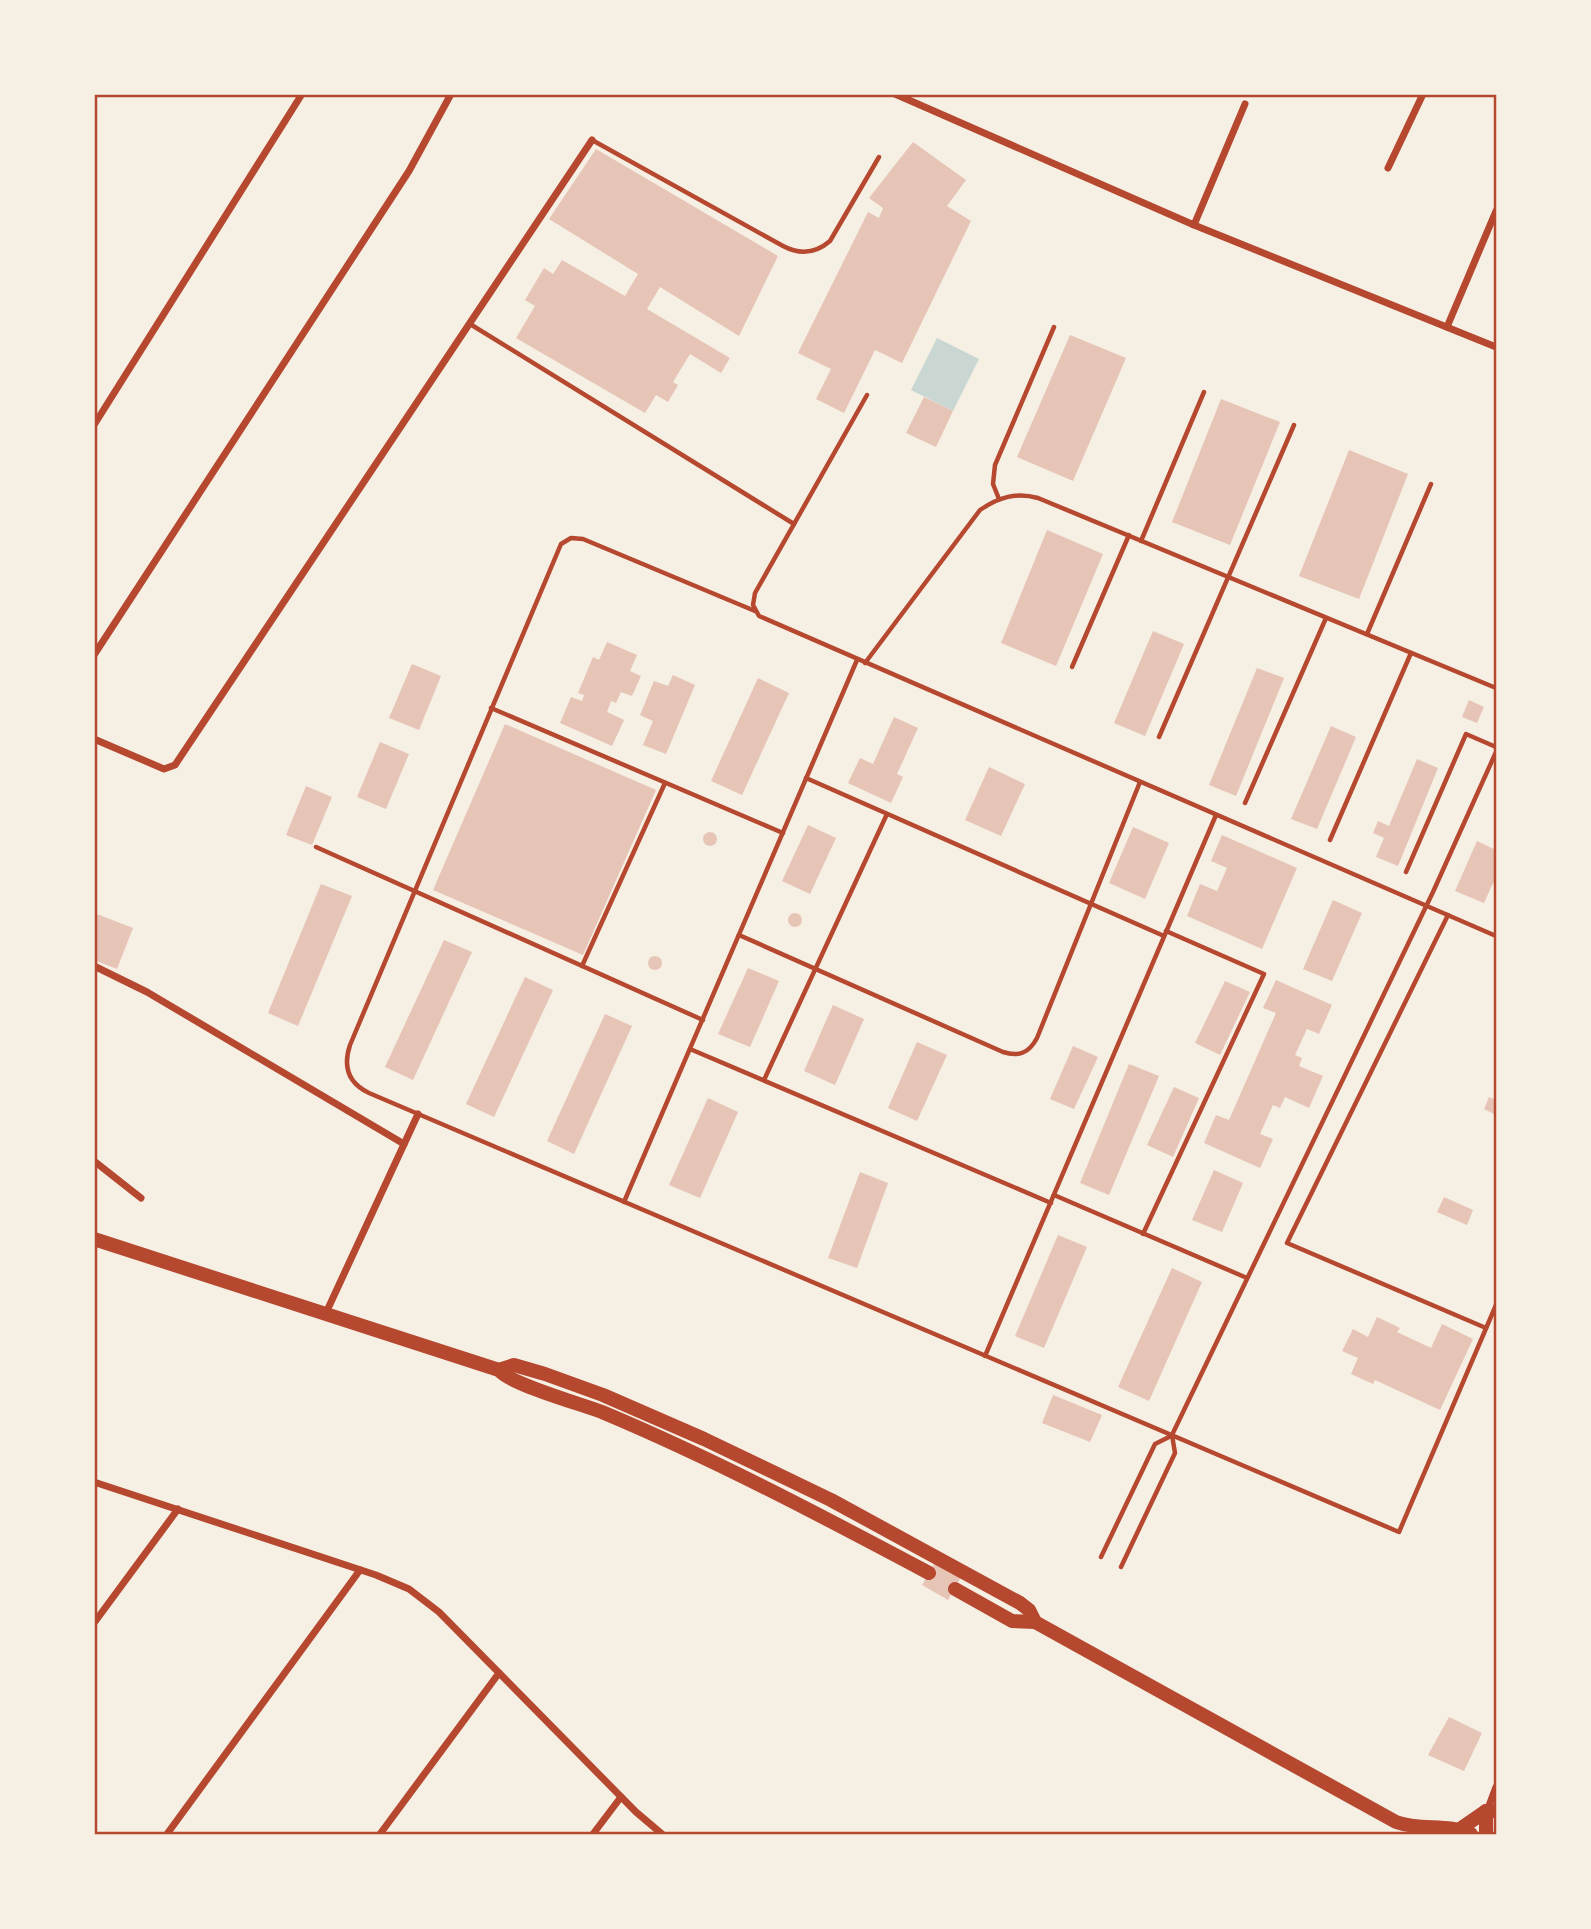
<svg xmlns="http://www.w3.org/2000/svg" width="1591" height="1929" font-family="'DejaVu Sans',sans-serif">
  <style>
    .water { fill: #c9d6d2 }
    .building { fill: #e6c5b7 }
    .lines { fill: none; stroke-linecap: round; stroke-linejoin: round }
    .service { stroke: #b5482f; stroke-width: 4.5 }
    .minor { stroke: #b5482f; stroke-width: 7 }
    .secondary { stroke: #b5482f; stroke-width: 14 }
    .neatline { fill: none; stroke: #b5482f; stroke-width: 2.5 }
  </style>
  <rect width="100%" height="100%" fill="#f6efe4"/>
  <!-- water -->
  <polygon class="water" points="937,338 979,359 953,411 911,390"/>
  <!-- building -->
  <g class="building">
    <polygon points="913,142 966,180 947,206 971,221 902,363 875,350 844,413 816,399 831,369 798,353 868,212 879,218 883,208 869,198"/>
    <polygon points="596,149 778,256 739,336 660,287 647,309 730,358 721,373 690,354 673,382 678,385 668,402 656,395 645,413 516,338 535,306 525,300 544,268 553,274 562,260 625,296 638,274 549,219"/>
    <polygon points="1070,335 1126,358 1073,481 1017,457"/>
    <polygon points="924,397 953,411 936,447 906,433"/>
    <polygon points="1221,399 1280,422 1230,545 1172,522"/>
    <polygon points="1349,450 1408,474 1359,599 1299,576"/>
    <polygon points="1047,530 1103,554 1056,666 1001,643"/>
    <polygon points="1153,631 1184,644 1145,736 1114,723"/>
    <polygon points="607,642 637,655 630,671 641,676 632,696 621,692 616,703 611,701 607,712 624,720 612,746 560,723 571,697 582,701 584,695 578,693 593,657 599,660"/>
    <polygon points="412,664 441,676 419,730 389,718"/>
    <polygon points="1257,668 1284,678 1236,796 1209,785"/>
    <polygon points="673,675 695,685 666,754 643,745 653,721 640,715 654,681 668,686"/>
    <polygon points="758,678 789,693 742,795 711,781"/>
    <polygon points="1469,700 1484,707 1477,723 1462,717"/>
    <polygon points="894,717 918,728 897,774 903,777 891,803 848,783 860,758 873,764"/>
    <polygon points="505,724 656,790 583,955 433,890"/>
    <polygon points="1331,726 1356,737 1317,829 1291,819"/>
    <polygon points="380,742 409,754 386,809 357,797"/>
    <polygon points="1417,759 1438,768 1398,866 1376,857 1384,838 1373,833 1378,821 1389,826"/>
    <polygon points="989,767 1025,784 1001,836 965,820"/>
    <polygon points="306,786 332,797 312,845 286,835"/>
    <polygon points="808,825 836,838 810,894 782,881"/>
    <polygon points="1133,827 1169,843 1145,899 1109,883"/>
    <circle cx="710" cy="839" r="7"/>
    <polygon points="1222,835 1297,868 1262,949 1187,916 1200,884 1217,891 1227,868 1211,861"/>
    <polygon points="1477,841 1496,850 1496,885 1493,883 1484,903 1455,891"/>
    <polygon points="321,884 352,896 298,1026 268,1013"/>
    <polygon points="1333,900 1362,913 1332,981 1303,969"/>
    <circle cx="795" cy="920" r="7"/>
    <polygon points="94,913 133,928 117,969 94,960"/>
    <polygon points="444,940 472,952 413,1080 385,1067"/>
    <circle cx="655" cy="963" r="7"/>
    <polygon points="748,968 779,981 750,1047 718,1034"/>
    <polygon points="525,977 553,990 494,1117 466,1104"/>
    <polygon points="1276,980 1332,1005 1319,1034 1307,1029 1295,1055 1302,1058 1299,1066 1323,1076 1309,1108 1285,1097 1280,1108 1273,1105 1260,1134 1273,1139 1260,1168 1204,1143 1216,1115 1229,1120 1276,1013 1263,1008"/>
    <polygon points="1225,981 1250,992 1220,1055 1195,1043"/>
    <polygon points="833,1005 864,1019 835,1085 804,1071"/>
    <polygon points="605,1014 632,1026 574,1154 547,1141"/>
    <polygon points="917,1042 947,1055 917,1121 888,1108"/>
    <polygon points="1073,1046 1098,1057 1074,1109 1050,1099"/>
    <polygon points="1129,1064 1159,1076 1109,1195 1080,1183"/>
    <polygon points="1174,1087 1199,1098 1173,1157 1147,1145"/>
    <polygon points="1489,1097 1496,1100 1496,1115 1484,1109"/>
    <polygon points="708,1098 738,1112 700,1198 669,1185"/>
    <polygon points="1214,1170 1243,1183 1222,1232 1192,1220"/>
    <polygon points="860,1172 888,1183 857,1268 828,1258"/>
    <polygon points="1444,1197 1473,1210 1467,1225 1437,1212"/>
    <polygon points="1058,1235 1087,1247 1044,1348 1015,1336"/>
    <polygon points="1172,1268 1202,1282 1149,1401 1118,1387"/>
    <polygon points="1377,1317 1400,1328 1397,1332 1431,1348 1442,1324 1473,1339 1440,1410 1375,1380 1373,1384 1351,1374 1358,1358 1342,1351 1353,1329 1368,1337"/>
    <polygon points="1053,1395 1102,1415 1090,1442 1042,1423"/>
    <polygon points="939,1555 965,1570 948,1600 922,1585"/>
    <polygon points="1449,1717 1482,1733 1464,1771 1428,1755"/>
  </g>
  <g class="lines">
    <!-- service -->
    <g class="service">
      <path d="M592,140l191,106c17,9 32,8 47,-5l49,-84"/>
      <polyline points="470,324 794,524"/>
      <polyline points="867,395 755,593 753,605 759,616 1496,936"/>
      <polyline points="999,499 993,484 995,465 1054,327"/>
      <polyline points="1141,541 1204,392"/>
      <path d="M755,611l-172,-72 -12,-1 -10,6 -211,501c-7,21 -2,38 19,48l1030,439 97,-227"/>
      <polyline points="1367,634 1431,484"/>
      <path d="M865,663l115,-153c19,-13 36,-18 58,-12l458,190"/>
      <polyline points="1072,667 1129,535"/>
      <polyline points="491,708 783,833"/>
      <polyline points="1159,737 1294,425"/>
      <polyline points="806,778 1164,936"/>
      <polyline points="1245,803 1326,618"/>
      <polyline points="1330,840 1411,653"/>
      <polyline points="316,847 703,1020"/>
      <polyline points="1406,872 1466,734 1496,747"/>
      <polyline points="1448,915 1287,1243 1486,1328"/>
      <path d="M739,935l264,117c16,5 26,1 34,-14l103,-256"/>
      <polyline points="582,966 665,783"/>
      <polyline points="690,1049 1051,1203"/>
      <polyline points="764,1080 887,814"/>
      <polyline points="1054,1195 1247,1278"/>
      <polyline points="624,1202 857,660"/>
      <polyline points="1143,1234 1264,974 1166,931"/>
      <polyline points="985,1356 1216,815"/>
      <polyline points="1101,1557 1155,1444 1171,1436"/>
      <polyline points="1121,1567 1175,1453 1172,1435 1433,892 1496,752"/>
    </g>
    <!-- minor -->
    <g class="minor">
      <polyline points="895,94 1194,225 1496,347"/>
      <polyline points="1388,168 1423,94"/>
      <polyline points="1194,225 1245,104"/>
      <polyline points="1447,327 1496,211"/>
      <polyline points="94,425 302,94"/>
      <polyline points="94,655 409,171 451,94"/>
      <polyline points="94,739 164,769 175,765 592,140"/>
      <polyline points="94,966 147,992 404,1144"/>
      <polyline points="94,1161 141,1198"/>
      <polyline points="325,1315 418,1114"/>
      <polyline points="94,1482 376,1575 409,1589 439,1612 636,1812 662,1834"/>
      <polyline points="94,1623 178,1509"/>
      <polyline points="1487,1811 1496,1787"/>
      <polyline points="167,1834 360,1570"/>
      <polyline points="380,1834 499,1673"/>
      <polyline points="593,1834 621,1797"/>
    </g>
    <!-- secondary -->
    <g class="secondary">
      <path d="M94,1239l405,131c10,14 82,34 103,42 112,47 220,104 327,161"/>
      <path d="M499,1370l15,-5 31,9 58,21 101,44 127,61 189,103 9,7 6,12 361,200c25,9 52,1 75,12"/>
      <polyline points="955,1589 1012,1621 1035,1622"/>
      <polyline points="1460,1829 1486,1811 1496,1811"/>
      <polyline points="1486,1834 1486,1811"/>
    </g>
  </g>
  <!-- border -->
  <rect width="1591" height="1929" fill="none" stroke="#f6efe4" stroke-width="192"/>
  <rect x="96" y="96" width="1399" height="1737" class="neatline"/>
</svg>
